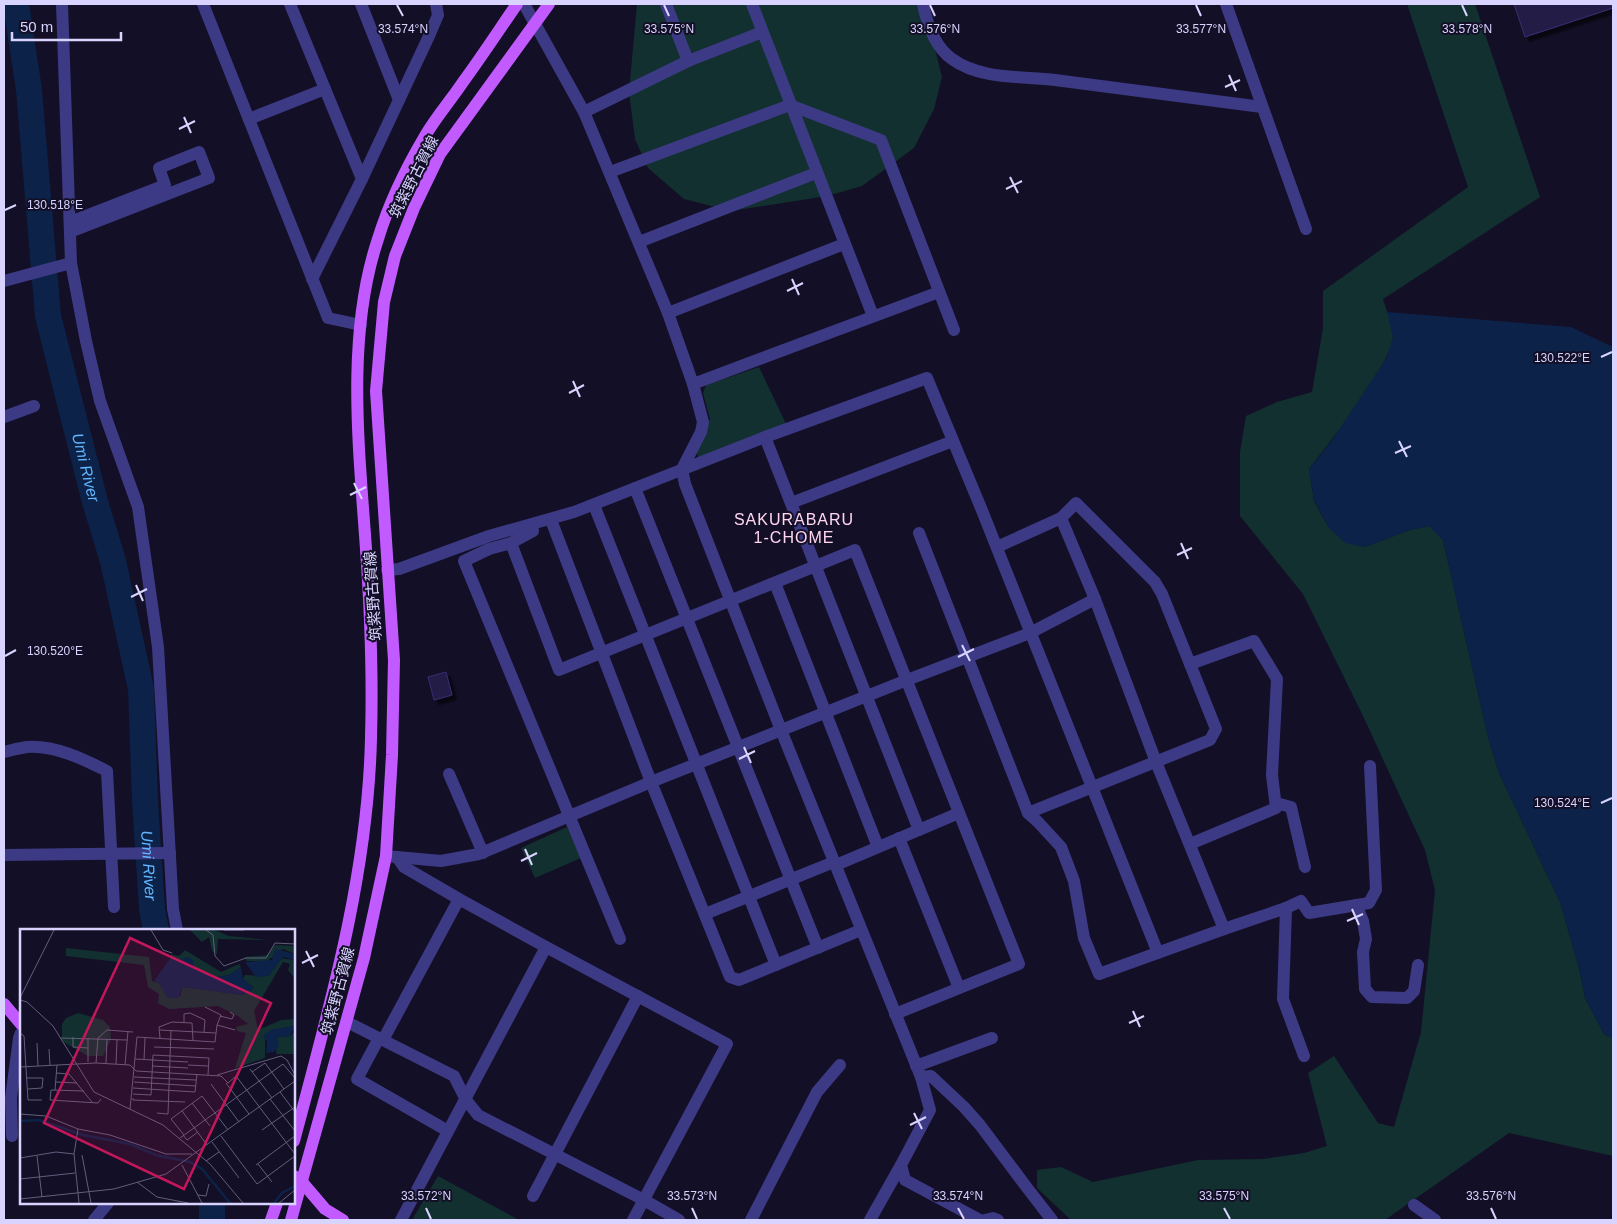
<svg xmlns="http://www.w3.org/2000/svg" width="1617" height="1224" font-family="Helvetica,'Noto Sans JP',sans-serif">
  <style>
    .green { fill: #12302f }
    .water { fill: #0c2248 }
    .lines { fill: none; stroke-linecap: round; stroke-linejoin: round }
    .river { stroke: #0c2248; stroke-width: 26 }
    .building { fill: #241b47; stroke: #3b2d73; filter: url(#shadow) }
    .minor { stroke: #3d3a85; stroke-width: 12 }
    .major { stroke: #c25bff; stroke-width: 12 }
    .ticks { fill: none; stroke: #d9d4ff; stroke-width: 2 }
    .labels { text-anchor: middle; stroke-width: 4; stroke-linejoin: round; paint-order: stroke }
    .street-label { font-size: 15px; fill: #d9d4ff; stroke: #130f26 }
    .water-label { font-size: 16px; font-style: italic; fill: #62b6ff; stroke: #130f26 }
    .neighbourhood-label { font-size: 16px; letter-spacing: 1px; fill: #ffd6f0; stroke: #130f26 }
    .inset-river { fill: none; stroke: #0c2248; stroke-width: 2.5 }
    .inset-road { fill: none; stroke: #625e7d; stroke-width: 1 }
    .view { fill: #c2185b; fill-opacity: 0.15; stroke: #c2185b; stroke-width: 2.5 }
    .inset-edge { fill: none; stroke: #d9d4ff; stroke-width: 2.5 }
    .ticks-label { font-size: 12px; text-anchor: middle; fill: #d9d4ff; stroke: #130f26; stroke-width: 4; stroke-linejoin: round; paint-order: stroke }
  </style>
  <defs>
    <filter id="shadow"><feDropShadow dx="4.5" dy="4.5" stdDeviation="1" flood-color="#0009"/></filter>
  </defs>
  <rect width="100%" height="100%" fill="#130f26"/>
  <!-- green -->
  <g class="green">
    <polygon points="637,4 926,4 930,29 942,77 934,109 914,148 862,186 827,196 731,211 684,199 648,168 635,139 629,92"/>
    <path d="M1407,4h68l65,193 -157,102c3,11 10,25 10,37 1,24 -67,112 -84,133l5,32 15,27 35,19 46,-17 19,-4 14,14 45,197 11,36 61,129 19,66 6,30 19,36 9,5v117l-104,-23 -124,87h-314l-34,-32v-18l24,-3 32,15 105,-22 65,-1 41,-6 23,-7 -19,-73 26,-17 44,67 16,4 27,-95 14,-142 -10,-40 -21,-45 -40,-87 -61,-124 -63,-78v-64l6,-36 31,-14 35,-10 11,-64v-37l145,-104z"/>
    <polygon points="759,367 786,424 699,458 696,452 710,419 703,393 706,385"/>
    <polygon points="567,827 581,858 535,878 521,848"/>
    <polygon points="438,1176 519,1220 412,1220"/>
  </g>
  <!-- water -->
  <polygon class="water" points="1387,312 1571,327 1613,347 1613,1039 1604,1034 1585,998 1579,968 1560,902 1499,773 1488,737 1443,540 1429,526 1410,530 1364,547 1345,543 1329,528 1314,500 1309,469 1332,440 1387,357 1393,337"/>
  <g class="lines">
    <!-- river -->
    <g class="river">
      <path id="s1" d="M16,4l13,86 19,226 47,186 18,59 28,128 4,112 7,108 4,21"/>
      <polyline points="212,1203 212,1220"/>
    </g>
  </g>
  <!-- building -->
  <g class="building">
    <polygon points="1514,4 1613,4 1613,8 1525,37"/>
    <polygon points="446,672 452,695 434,700 428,677"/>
  </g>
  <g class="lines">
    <!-- minor -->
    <g class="minor">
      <polyline points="62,4 71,263 86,341 100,401 138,507 158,647 173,909 177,930"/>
      <polyline points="203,4 328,318 361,325"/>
      <polyline points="290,4 362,179"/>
      <polyline points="361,4 399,100"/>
      <polyline points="524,4 584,112 668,313 693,384 703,422 701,432 682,469 685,484 781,730 921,1077 930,1110 901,1165 905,1180 980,1220"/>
      <polyline points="666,4 688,61"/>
      <polyline points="752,4 873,316"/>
      <path d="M923,4c4,20 12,43 29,55 29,21 70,17 103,21 69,9 138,18 207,27"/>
      <polyline points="1226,4 1306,229"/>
      <polyline points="584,112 688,61 762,32"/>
      <polyline points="249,119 325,89"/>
      <polyline points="610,172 790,105 881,140 954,330"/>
      <polyline points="70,222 165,185 159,168 199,152 209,178 70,232"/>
      <polyline points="639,242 816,173"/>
      <polyline points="312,279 362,179 429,36 438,15 436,4"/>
      <polyline points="4,281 71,263"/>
      <polyline points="668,313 844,244"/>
      <polyline points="693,384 939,292"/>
      <polyline points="4,417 34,406"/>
      <polyline points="765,437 919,830"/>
      <polyline points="635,488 818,948"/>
      <polyline points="791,503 953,441"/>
      <polyline points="594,505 776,965"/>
      <polyline points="1061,518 1095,599 1156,762 1224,929"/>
      <polyline points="551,520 651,782 730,977 739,980 861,930"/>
      <polyline points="532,525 533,531 511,543 489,549 464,561 620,939"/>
      <polyline points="919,533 1028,813 1038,822 1061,847 1074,881 1084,938 1099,974 1224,929 1286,908 1283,999 1304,1056"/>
      <polyline points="511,543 559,670 855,550 1019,964 895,1014"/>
      <polyline points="997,547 1061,518 1076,503 1155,582 1162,594 1216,729 1210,740 1028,813"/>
      <polyline points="387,570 399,569 489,536 574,512 765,437 927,378 981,508 1158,953"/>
      <polyline points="775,583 878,847"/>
      <path d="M4,752c7,-2 16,-4 23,-5 28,-2 56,12 80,24l7,136"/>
      <polyline points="449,774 483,853"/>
      <polyline points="1276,803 1291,807 1305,867"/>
      <polyline points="899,838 959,988"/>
      <polyline points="1190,844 1276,808 1272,775 1277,679 1254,641 1190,664"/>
      <polyline points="4,855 170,853"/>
      <polyline points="386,856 441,861 479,854 651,782 907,680 1030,633 1095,599"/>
      <polyline points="397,857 404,867 459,899 546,947 727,1044 633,1220"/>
      <polyline points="836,865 959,813"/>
      <polyline points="1356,905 1363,921 1366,939 1363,952 1365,989 1372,997 1407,998 1414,991 1418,965"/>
      <polyline points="1286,908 1301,901 1309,913 1369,903 1376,890 1370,766"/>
      <polyline points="705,914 834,862"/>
      <polyline points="347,1022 454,1076 466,1100 478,1115 644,1200 679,1220"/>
      <polyline points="379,1038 357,1079 448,1131"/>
      <polyline points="383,1040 459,899"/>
      <polyline points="916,1066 992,1038"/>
      <polyline points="921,1077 931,1076 964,1107 980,1125 1028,1189 1052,1220"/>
      <polyline points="12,1136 11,1098 19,1038 21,1033"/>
      <polyline points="533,1196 638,996"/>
      <polyline points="1414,1205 1435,1220"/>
      <polyline points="94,1220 108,1203"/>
      <polyline points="401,1220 546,947"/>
      <polyline points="751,1220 817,1092 840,1065"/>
      <polyline points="870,1220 901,1165"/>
      <polyline points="985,1220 993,1218 998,1220"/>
    </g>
    <!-- major -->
    <g class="major">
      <polyline points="4,1004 21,1024"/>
      <path d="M294,1141c35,-132 74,-265 77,-403 2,-68 -1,-136 -6,-203 -7,-96 -18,-204 13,-296 11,-36 28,-71 47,-103 11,-19 26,-36 38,-54 19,-26 36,-52 54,-78"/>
      <polyline points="294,1176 302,1182 325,1209 343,1220"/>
      <polyline points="271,1220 277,1203"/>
      <polyline points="291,1220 364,958 386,856 392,755 394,660 376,391 384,302 395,256 414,208 440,154 549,4"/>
    </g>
  </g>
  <!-- ticks -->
  <path class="ticks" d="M397,5l6,11M664,5l5,11M930,5l5,11M1196,5l5,11M1462,5l5,11M1229,75l7,16M1225,87l15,-7M184,117l7,16M179,129l16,-8M1010,177l8,16M1006,189l16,-8M5,210l11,-5M792,279l7,16M787,291l16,-8M1601,357l11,-5M573,381l7,16M569,393l15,-8M1399,441l8,16M1395,453l16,-7M354,483l8,16M350,495l16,-8M1181,543l7,16M1177,555l15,-7M136,585l7,16M131,597l16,-8M962,645l8,16M5,656l11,-6M958,657l16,-8M744,747l7,16M739,759l16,-8M1601,803l11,-5M525,849l7,16M521,861l16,-8M1352,909l7,16M1347,921l16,-7M306,951l8,16M302,963l16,-8M1133,1011l7,16M1129,1023l15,-7M914,1113l8,16M910,1125l16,-8M426,1208l5,11M692,1208l5,11M958,1208l6,11M1224,1208l6,11M1491,1208l5,11"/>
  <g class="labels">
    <!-- street labels -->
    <g class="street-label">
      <text transform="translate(414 177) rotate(-63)" y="5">筑紫野古賀線</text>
      <text transform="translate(373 596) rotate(-94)" y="5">筑紫野古賀線</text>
      <text transform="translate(338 991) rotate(-75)" y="5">筑紫野古賀線</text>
    </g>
    <!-- water labels -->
    <g class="water-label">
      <text dy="6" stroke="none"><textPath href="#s1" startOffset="470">Umi River</textPath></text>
      <text dy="6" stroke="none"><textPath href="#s1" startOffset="875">Umi River</textPath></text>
    </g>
    <!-- neighbourhood labels -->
    <g class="neighbourhood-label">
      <text x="794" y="525">SAKURABARU<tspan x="794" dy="18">1-CHOME</tspan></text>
    </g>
  </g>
  <!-- overview -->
  <g transform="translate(20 929)">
    <rect width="275" height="275" fill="#130f26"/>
    <path d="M170,1h24l15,6 39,4 -50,-1 -1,15 -5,-3 -3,-14 -7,5zM255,16l20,1v8l-12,-5 -16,12h-20l-3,-4 24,-2zM46,19l83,9 3,24 7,2 9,15 12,-2 3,-9 60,8 11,-7 -11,-9 2,-4 24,1 10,-18 16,2v19l-7,-9 2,-6 -7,-2 -29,49 4,19 23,-10 14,-1v7l-24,4 -6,8v20l-30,10 11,-35 -9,-2 -1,-4 12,-3 -10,-8 -20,-10 -49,3 -11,-6 1,-9 -11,-7 -4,-22 -78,-9zM165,21l36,22 18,-8 2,3 -12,8 -12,2 -46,-20v-3l8,2zM58,84l25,7 7,7 1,12 -8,17h-15l-26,-15v-17l4,-6zM275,102v23h-19l1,-17 13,-1z" fill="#12302f"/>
    <path d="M255,20l20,5v6l-12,-3 -14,19 -13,1 -11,-15 27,-2zM151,28l11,3 5,-3 6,3 1,7 23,10 12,-2 12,-8 2,12 11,9 -11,7 -60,-8 -5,11h-10l-9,-15 -5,-2zM275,97l-5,10 -13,1 2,9 -5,6 -8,1 1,-11 -4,-6 8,-6z" fill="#0c2248"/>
    <path class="inset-river" d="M0,192l19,-1 44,15 47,9 26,11 34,7 12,7 28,34M254,274l8,-10 13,-7"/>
    <path class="inset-road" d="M131,1l12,20 9,3M186,1l7,5 2,21 9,10 22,-8h20l9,-15 20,1M204,1h20M0,69l34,-68M0,71l7,2 26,24 41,66 69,33 47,39 33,39M185,78l16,8 -4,10M200,87l12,3 2,-4 -4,-3M164,93v-8l6,-1 15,7 -1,12M140,101l56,3M0,104l4,3 4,64h14M53,108v10l15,1M41,109l66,2M140,109l-1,-11 13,-5 20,1 1,17M17,114l1,23M134,118l60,2M29,120l1,16M115,130l53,3M124,131l1,-22M68,133v-24M76,134l2,-25 9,-8 26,2M86,134l1,-24M96,135l1,-24M105,136l3,-34M168,136l20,1M132,137l36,2M0,138l76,-4 34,2 6,6 85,5 7,7 8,-7 59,78M230,140l22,29M232,143l13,-9 19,26M36,144l13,1 23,28M197,146l64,-19 6,4 8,15M114,148l62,3M7,149h16l-1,10 -14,1M36,153l21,1M114,153l62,4M206,154l23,31M191,155l28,38M113,159l62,4 2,-18M35,161l2,-25M64,162l-33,-1 -1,10 48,3 3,-4M260,163l15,20M113,165l18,1 2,-40 56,3 -1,17M113,169v2l52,2M250,170l25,32M172,174l18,23M110,180l7,-72 78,5 2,-17 18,5M162,182l25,34M137,184l11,1 3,-84M0,185l26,2 32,13 32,6 56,19h26M58,200l-4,25 5,49M242,201l33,-23M163,206l4,5 11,-8M164,206l-13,-16 31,-23 26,34M201,207l36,48 38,-28M160,209l103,-74 12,14M192,213l27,36M62,226l9,48M17,227l5,41M0,229l36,-6 18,2M186,232l13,-9M238,235l14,18M162,236l20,38M236,236l39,-29M0,250l55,-6M117,253l20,15 31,6M178,266l8,1 3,-12M0,270l94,-10 52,-15 129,-93M259,274l16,-13"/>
    <path class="view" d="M110,9l141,65 -87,186 -140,-66z"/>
    <rect width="275" height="275" class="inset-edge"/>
  </g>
  <g class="ticks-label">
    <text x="403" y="33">33.574°N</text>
    <text x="669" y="33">33.575°N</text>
    <text x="935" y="33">33.576°N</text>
    <text x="1201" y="33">33.577°N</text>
    <text x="1467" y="33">33.578°N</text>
    <text x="55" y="209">130.518°E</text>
    <text x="1562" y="362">130.522°E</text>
    <text x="55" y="655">130.520°E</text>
    <text x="1562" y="807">130.524°E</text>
    <text x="426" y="1200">33.572°N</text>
    <text x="692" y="1200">33.573°N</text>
    <text x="1491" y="1200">33.576°N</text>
    <text x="958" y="1200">33.574°N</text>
    <text x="1224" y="1200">33.575°N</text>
  </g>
  <!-- border -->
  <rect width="1617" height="1224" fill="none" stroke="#d9d4ff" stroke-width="10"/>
  <!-- scale -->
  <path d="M12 32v8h109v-8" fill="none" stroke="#d9d4ff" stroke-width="2.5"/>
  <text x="20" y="32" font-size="15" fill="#d9d4ff" stroke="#130f26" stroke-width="4" paint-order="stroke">50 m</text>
</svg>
